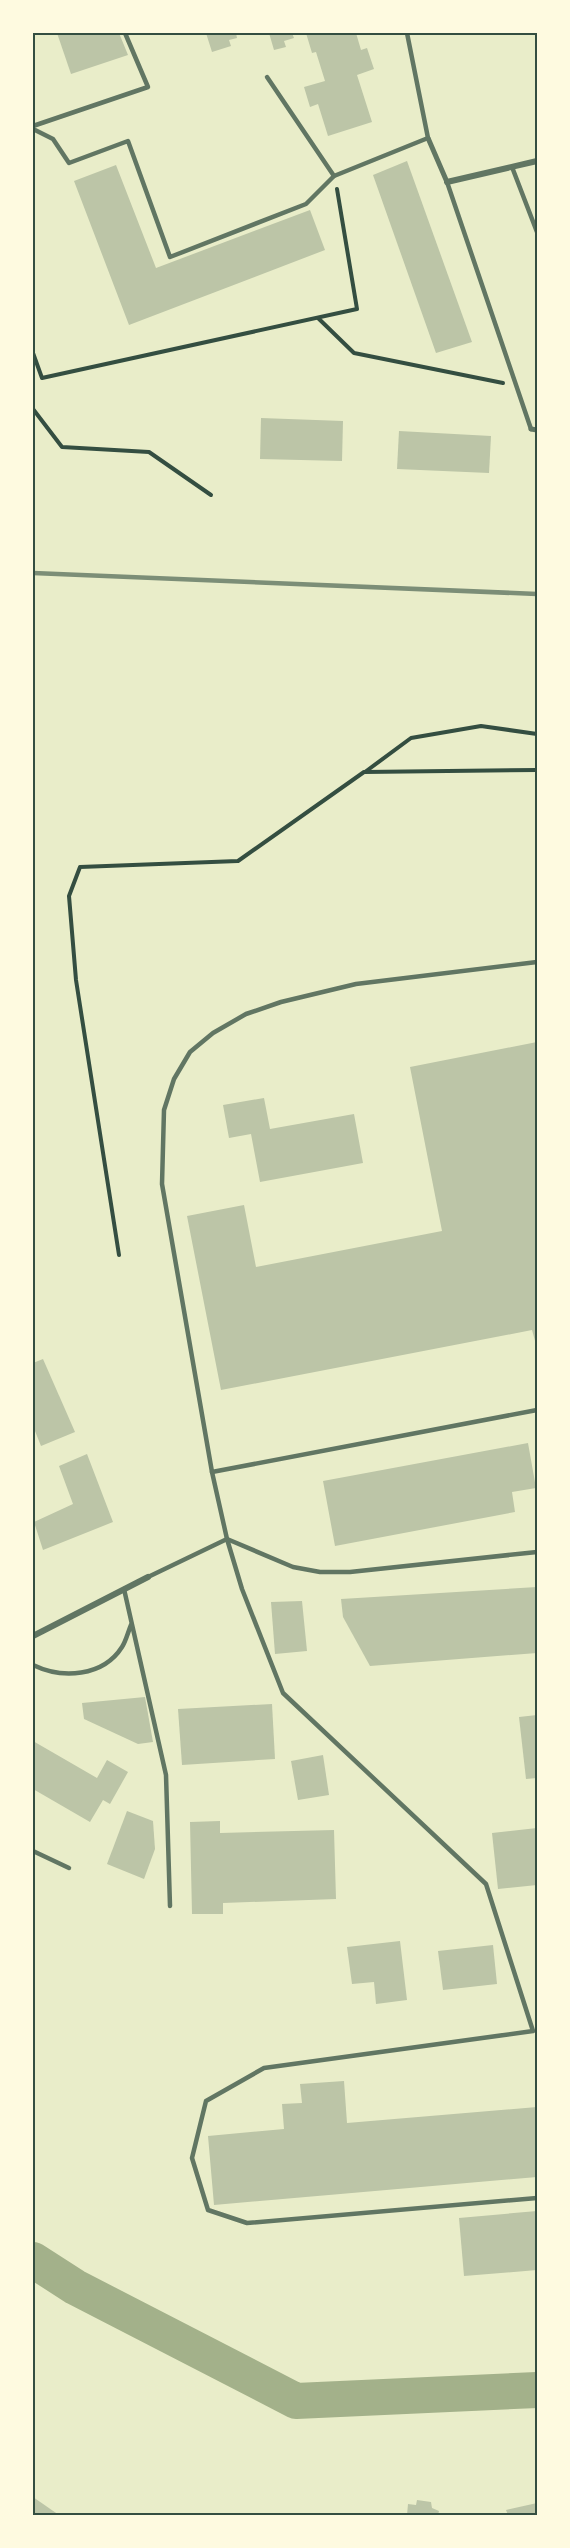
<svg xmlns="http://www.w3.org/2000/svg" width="570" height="2548" font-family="'Noto Sans',sans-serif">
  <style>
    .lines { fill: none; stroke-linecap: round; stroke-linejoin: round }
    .river { stroke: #a3b18a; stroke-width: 36 }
    .building { fill: #bcc5a7 }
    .path { stroke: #344e41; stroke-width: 4 }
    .service { stroke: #617663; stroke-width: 4.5 }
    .pedestrian { stroke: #617663; stroke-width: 5 }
    .minor { stroke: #617663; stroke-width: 6 }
    .rail { stroke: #7c8e77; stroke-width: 4.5 }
    .neatline { fill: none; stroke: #344e41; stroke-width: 2 }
  </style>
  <rect width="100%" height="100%" fill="#e9edc9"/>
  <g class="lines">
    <!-- river -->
    <polyline class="river" points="33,2260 75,2287 296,2401 537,2390"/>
  </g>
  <!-- building -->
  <g class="building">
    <polygon points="57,33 119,33 128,55 71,74"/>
    <polygon points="206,33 236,33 237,38 229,40 231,46 212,52"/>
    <polygon points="269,33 292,33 294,38 284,41 286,47 274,50"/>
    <polygon points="306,33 356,33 361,50 367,48 374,69 357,75 372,122 328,136 318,104 310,107 304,87 325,81 316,52 312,53"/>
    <polygon points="407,161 472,342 436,353 373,175"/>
    <polygon points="116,165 156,268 310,210 325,250 129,325 74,181"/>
    <polygon points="261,418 343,421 342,461 260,459"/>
    <polygon points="399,431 491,436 489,473 397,469"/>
    <polygon points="537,1042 537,1348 532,1330 221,1390 187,1216 244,1205 256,1267 442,1231 410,1067"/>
    <polygon points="264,1098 270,1129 354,1114 363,1163 260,1182 251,1134 229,1138 223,1105"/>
    <polygon points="43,1359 75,1432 41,1446 33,1426 33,1363"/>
    <polygon points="528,1443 536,1488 512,1492 515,1512 335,1546 323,1481"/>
    <polygon points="87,1454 113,1522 43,1550 34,1522 73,1504 59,1466"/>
    <polygon points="537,1587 537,1653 370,1666 343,1617 341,1599"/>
    <polygon points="302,1601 307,1651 275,1654 271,1602"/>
    <polygon points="145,1697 153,1742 138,1744 84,1719 82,1703"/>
    <polygon points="272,1704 275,1759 182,1765 178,1709"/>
    <polygon points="537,1715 537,1778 526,1779 519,1717"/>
    <polygon points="33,1741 97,1778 107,1760 128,1772 110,1804 103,1800 90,1822 33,1789"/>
    <polygon points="323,1755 329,1795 298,1800 291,1761"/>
    <polygon points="127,1811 153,1821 155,1849 144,1879 107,1864"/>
    <polygon points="220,1821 220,1833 334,1830 336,1899 223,1903 223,1914 192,1914 190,1822"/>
    <polygon points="537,1828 537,1885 498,1889 492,1833"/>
    <polygon points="400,1941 407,2000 376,2004 374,1982 352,1984 347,1947"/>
    <polygon points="493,1945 497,1984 443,1990 438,1951"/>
    <polygon points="344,2081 347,2123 537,2107 537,2177 214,2205 208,2136 284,2129 282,2104 302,2103 300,2084"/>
    <polygon points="537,2211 537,2270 464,2276 459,2218"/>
    <polygon points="33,2497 59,2515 33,2515"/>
    <polygon points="417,2500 431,2502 432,2508 439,2511 438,2515 407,2515 408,2504 416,2505"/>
    <polygon points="537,2503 537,2515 508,2515 506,2510"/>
  </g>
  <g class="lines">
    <!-- path -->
    <g class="path">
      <polyline points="318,318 354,353 503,383"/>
      <polyline points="33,353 42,378 357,309 337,189"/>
      <polyline points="33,409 62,447 149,452 211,495"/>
      <polyline points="365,772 411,738 481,726 537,734"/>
      <polyline points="119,1255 76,980 69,896 80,867 238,861 364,772 537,770"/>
    </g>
    <!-- service -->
    <g class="service">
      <polyline points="267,77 334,176"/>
      <polyline points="33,126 148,87 125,33"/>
      <polyline points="33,129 53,139 69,163 128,141 170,257 306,204 334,176 428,138 407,33"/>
      <polyline points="512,167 537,232"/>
      <polyline points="447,182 531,429"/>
      <polyline points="537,962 356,984 281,1002 246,1014 213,1033 190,1052 174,1079 164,1110 162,1184 212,1472 227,1539 242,1589 283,1693 486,1884 533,2031 264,2068 206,2101 192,2158 208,2210 247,2223 537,2198"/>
      <polyline points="212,1472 537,1410"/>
      <polyline points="148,1577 227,1539 293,1567 320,1572 350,1572 537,1552"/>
      <polyline points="124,1589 166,1775 170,1906"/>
      <path d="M33,1665c29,14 70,12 89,-18 4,-6 6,-15 9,-22"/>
      <polyline points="33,1851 69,1868"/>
    </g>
    <!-- pedestrian -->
    <g class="pedestrian">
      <polyline points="428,138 447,182"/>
      <polyline points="531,429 537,430"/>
    </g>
    <!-- minor -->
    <g class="minor">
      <polyline points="447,182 537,161"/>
      <polyline points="33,1636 148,1577"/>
    </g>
    <!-- rail -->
    <polyline class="rail" points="33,573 537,594"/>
  </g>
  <!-- border -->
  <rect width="570" height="2548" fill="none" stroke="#fefae0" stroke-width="69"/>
  <rect x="34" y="34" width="502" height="2480" class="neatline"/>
</svg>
